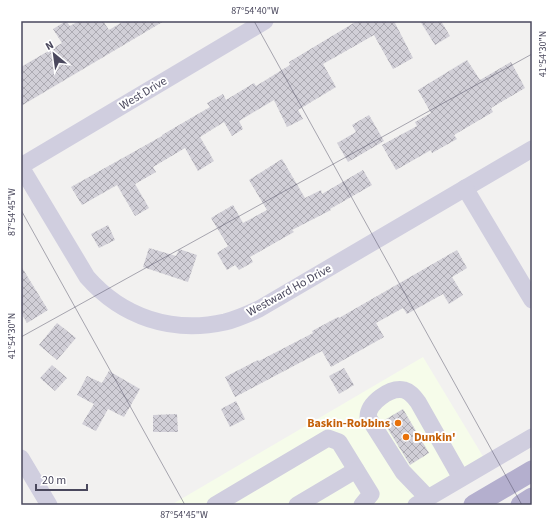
<svg xmlns="http://www.w3.org/2000/svg" width="553" height="526" font-family="'Source Sans 3',sans-serif">
  <style>
    .commercial { fill: #f6fcea }
    .building { fill: url(#building-cross-hatch) }
    .lines { fill: none; stroke-linecap: round; stroke-linejoin: round }
    .minor { stroke: #d0cedf; stroke-width: 17 }
    .major { stroke: #b4afce; stroke-width: 21 }
    .ticks { fill: none; stroke: #4a485d; stroke-width: 1; stroke-opacity: 0.45 }
    .food-dot { fill: #e8710a; stroke: #fff; stroke-width: 1.5 }
    .labels { text-anchor: middle; stroke-width: 4; stroke-linejoin: round; paint-order: stroke }
    .street-label { font-size: 12px; fill: #4a485d; stroke: #fff }
    .food-label { font-size: 12px; font-weight: bold; fill: #c56008; stroke: #fff; text-anchor: end }
    .neatline { fill: none; stroke: #4a485d; stroke-width: 1.5 }
    .ticks-label { font-size: 10px; text-anchor: middle; fill: #4a485d }
  </style>
  <defs>
    <pattern id="building-cross-hatch" width="8" height="8" patternUnits="userSpaceOnUse"><rect width="8" height="8" fill="#d1cfd7"/><path d="M0 0l8 8M0 8l8-8" fill="none" stroke="#acaab2"/></pattern>
  </defs>
  <rect width="100%" height="100%" fill="#f2f1f0"/>
  <!-- commercial -->
  <polygon class="commercial" points="423,357 487,463 416,505 171,505"/>
  <!-- building -->
  <g class="building">
    <polygon points="66,21 70,26 79,21 103,21 109,30 124,21 164,21 21,106 21,67 62,43 53,29"/>
    <polygon points="357,21 398,21 395,23 413,58 393,69 374,35 323,64 336,87 298,110 303,119 287,127 274,100 239,121 243,129 232,136 224,122 200,137 214,161 198,171 185,148 153,167 156,172 135,184 149,208 135,216 117,185 82,205 71,187 162,136 162,135 210,107 207,103 223,94 226,100 254,83 256,86 290,65 289,62"/>
    <polygon points="420,21 441,21 450,36 435,45"/>
    <polygon points="467,60 480,80 511,62 525,88 491,108 493,112 454,135 457,139 432,153 431,150 396,170 382,145 417,126 415,122 431,113 418,90"/>
    <polygon points="369,115 384,141 348,162 337,143 356,132 352,125"/>
    <polygon points="282,159 305,198 321,190 322,194 363,170 372,185 330,209 331,210 292,230 294,232 250,257 253,262 239,270 235,265 227,270 217,253 228,246 211,218 233,205 243,223 267,210 249,180"/>
    <polygon points="108,225 115,240 99,248 91,234"/>
    <polygon points="149,248 176,256 179,249 197,255 188,282 143,267"/>
    <polygon points="457,250 467,268 452,277 463,295 449,304 443,294 407,314 403,308 376,323 384,337 331,367 322,351 235,397 225,377 258,360 259,361 313,333 312,331 338,317 339,318"/>
    <polygon points="21,266 48,310 27,323 21,313"/>
    <polygon points="57,323 76,338 57,360 39,345"/>
    <polygon points="52,365 67,378 55,391 40,378"/>
    <polygon points="344,368 354,385 339,394 329,376"/>
    <polygon points="109,371 140,389 124,417 108,409 96,431 82,424 94,404 77,395 87,376 102,383"/>
    <polygon points="236,401 245,419 230,427 221,409"/>
    <polygon points="403,409 429,453 410,465 383,421"/>
    <polygon points="177,414 178,432 153,432 153,415"/>
  </g>
  <g class="lines">
    <!-- minor -->
    <g class="minor">
      <polyline points="21,166 265,21"/>
      <path d="M21,167l66,110c35,40 85,57 138,45 12,-3 23,-8 34,-13l273,-160"/>
      <polyline points="465,188 532,300"/>
      <polyline points="21,458 49,505"/>
      <path d="M428,498l-25,-26 -35,-55c0,-14 22,-30 36,-27 7,2 10,7 14,12l43,76"/>
      <polyline points="215,505 328,438 339,442 371,494 362,505"/>
      <polyline points="297,505 356,470"/>
      <polyline points="416,505 532,437"/>
    </g>
    <!-- major -->
    <g class="major">
      <polyline points="474,505 532,471"/>
      <polyline points="521,505 532,498"/>
    </g>
  </g>
  <!-- ticks -->
  <path class="ticks" d="M254,21l268,484M21,210l164,295M21,337l511,-283"/>
  <!-- markers -->
  <g class="food-dot">
    <circle cx="398" cy="423" r="4"/>
    <circle cx="406" cy="437" r="4"/>
  </g>
  <g class="labels">
    <!-- street labels -->
    <g class="street-label">
      <text transform="translate(143 93) rotate(-31)" y="4">West Drive</text>
      <text transform="translate(289 290) rotate(-29)" y="4">Westward Ho Drive</text>
    </g>
    <!-- food labels -->
    <g class="food-label">
      <text x="390" y="427">Baskin-Robbins</text>
      <text x="414" y="441" text-anchor="start">Dunkin'</text>
    </g>
  </g>
  <!-- border -->
  <rect width="553" height="526" fill="none" stroke="#ffffff" stroke-width="44"/>
  <!-- north arrow -->
  <g transform="translate(54 54) rotate(331)" stroke="#ffffff" stroke-width="3" paint-order="stroke">
  <path d="M0-3L7 15L0 10L-7 15Z" fill="#4a485d"/>
  <text y="-6" font-size="11" font-weight="bold" text-anchor="middle" fill="#4a485d">N</text>
  </g>
  <!-- scale -->
  <path d="M36 484v6h51v-6" fill="none" stroke="#4a485d" stroke-width="2"/>
  <text x="42" y="484" font-size="12" fill="#4a485d" stroke="#ffffff" stroke-width="3" paint-order="stroke">20 m</text>
  <rect x="22" y="22" width="509" height="482" class="neatline"/>
  <g class="ticks-label">
    <text x="255" y="14">87°54'40"W</text>
    <text transform="translate(542 54) rotate(-90)" y="4">41°54'30"N</text>
    <text transform="translate(11 212) rotate(-90)" y="4">87°54'45"W</text>
    <text transform="translate(11 336) rotate(-90)" y="4">41°54'30"N</text>
    <text x="184" y="518">87°54'45"W</text>
  </g>
</svg>
